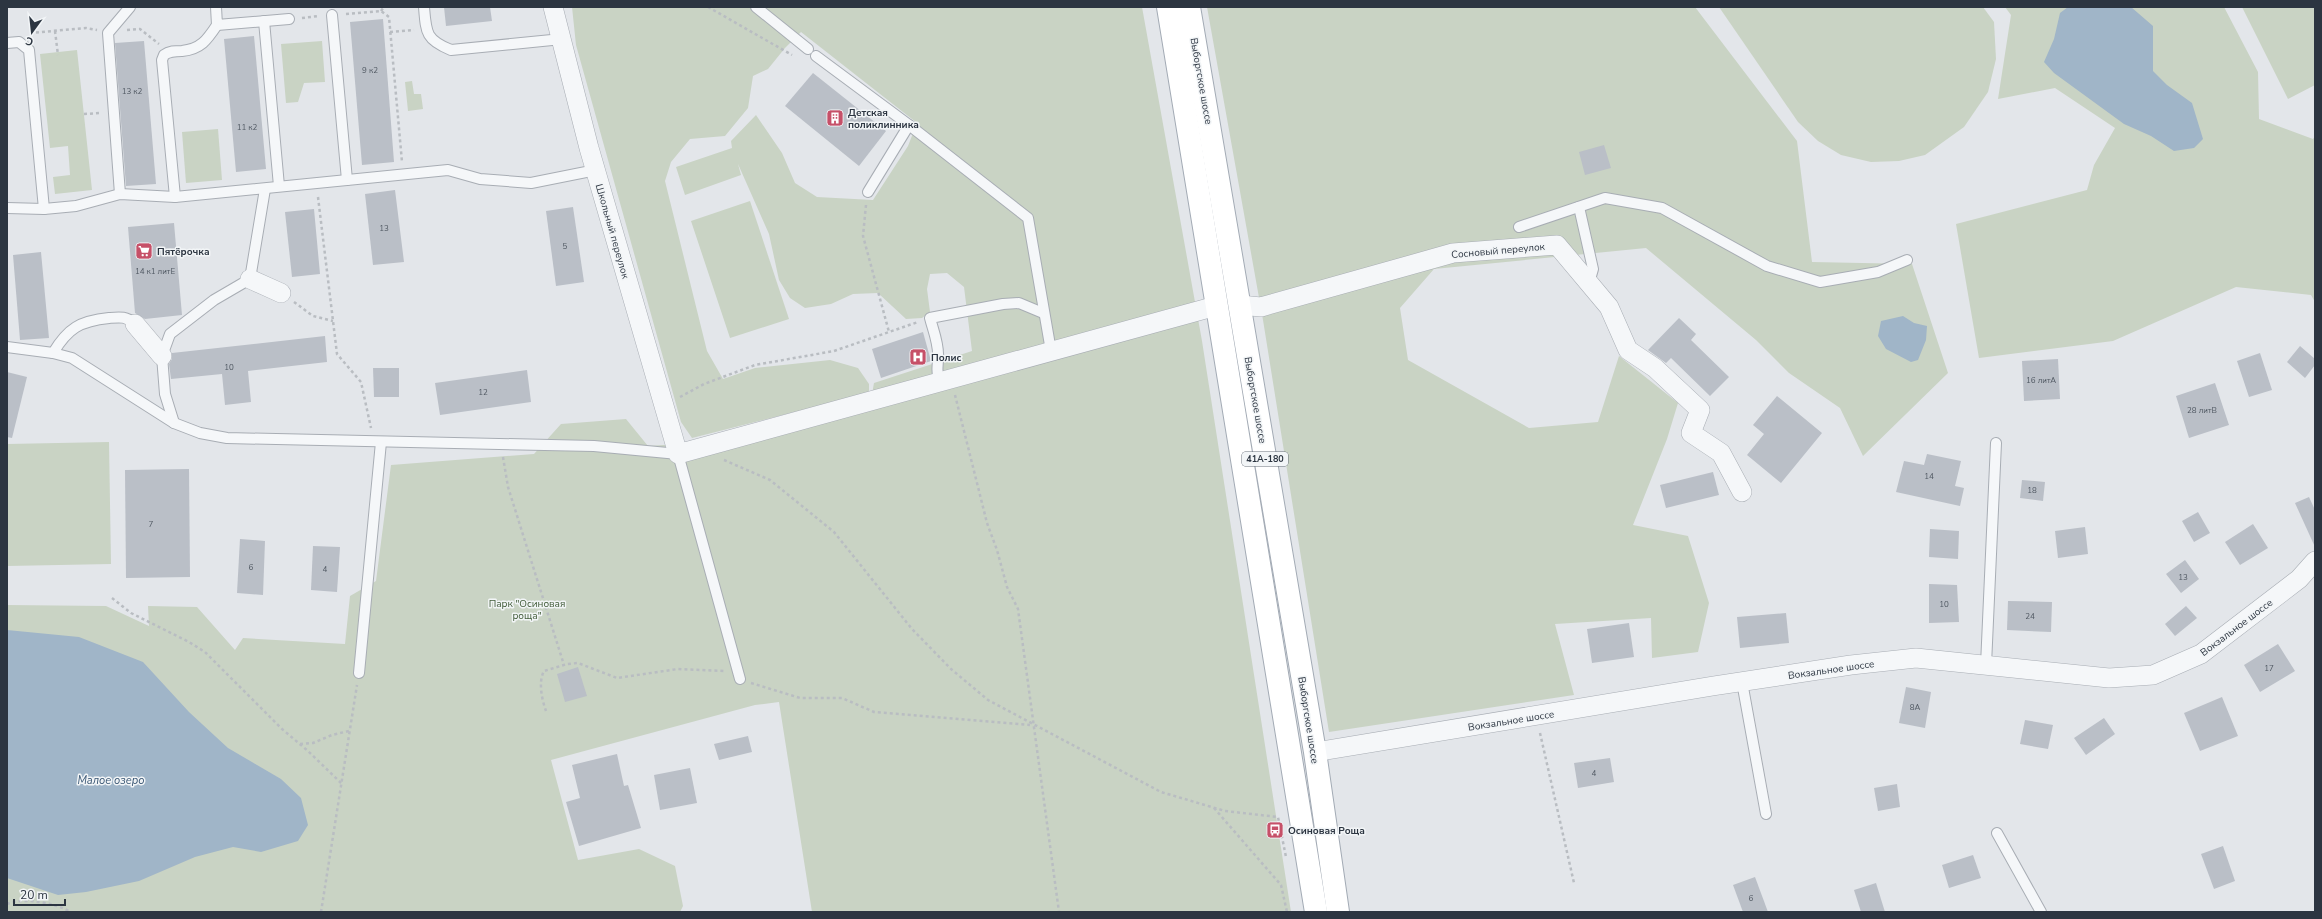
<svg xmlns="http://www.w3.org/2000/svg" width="2322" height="919" font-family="'Nunito Sans',sans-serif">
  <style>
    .green { fill: #c9d3c4 }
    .water { fill: #a0b5c8 }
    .building { fill: #babfc7 }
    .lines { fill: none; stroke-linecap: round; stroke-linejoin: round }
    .service-casing { stroke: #a8adb4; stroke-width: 12 }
    .minor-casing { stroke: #a8adb4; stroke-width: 20 }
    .primary-casing { stroke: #a3abb5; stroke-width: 24 }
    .path { stroke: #b9bdc2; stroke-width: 2.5; stroke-dasharray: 3 3; stroke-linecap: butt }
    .service { stroke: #f5f7f9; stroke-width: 10 }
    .minor { stroke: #f5f7f9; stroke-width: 19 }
    .primary { stroke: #fff; stroke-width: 22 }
    .labels { text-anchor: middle; stroke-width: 3; stroke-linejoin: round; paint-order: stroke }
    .number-label { font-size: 8px; fill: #505862 }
    .shield { fill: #f2f5f7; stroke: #676f78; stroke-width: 1 }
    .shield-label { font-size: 9px; font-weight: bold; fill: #2c3541 }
    .street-label { font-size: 10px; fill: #2c3541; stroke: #f2f5f7 }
    .poi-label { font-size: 10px; font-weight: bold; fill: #2c3541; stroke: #f2f5f7; text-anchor: start }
    .park-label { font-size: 10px; fill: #425c3a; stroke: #f2f5f7 }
    .water-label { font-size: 11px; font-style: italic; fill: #385573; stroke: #f2f5f7 }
  </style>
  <rect width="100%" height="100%" fill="#e3e6ea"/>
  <!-- green -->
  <g class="green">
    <polygon points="572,7 1142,7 1202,341 1291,912 812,912 779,702 755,705 551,760 578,860 639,849 675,866 683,906 680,912 7,912 7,605 106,606 149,626 148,606 197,607 235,650 243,638 345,644 350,596 376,581 391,465 534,454 561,424 626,419 648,446 679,444 708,450 872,394 874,383 972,351 964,287 947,273 930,274 927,289 930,312 922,318 906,319 878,293 853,294 831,304 805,308 790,298 779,280 769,234 738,164 741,175 685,195 676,167 732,148 731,141 756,115 782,153 795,183 817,197 873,200 908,146 917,123 801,32 785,48 768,69 753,76 748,108 725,136 690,139 671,162 665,181 707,351 723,379 755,368 830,360 858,368 869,384 869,393 692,438 681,422 576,45"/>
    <polygon points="1207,7 1695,7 1797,141 1812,262 1912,264 1948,373 1863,456 1840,408 1789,373 1756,340 1646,248 1434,269 1400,308 1408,360 1529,428 1598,422 1619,356 1678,403 1667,439 1633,525 1688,536 1709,603 1698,652 1652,658 1651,618 1555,624 1574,695 1329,732 1263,320"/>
    <polygon points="1719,7 1983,7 1994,22 1996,59 1988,92 1964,127 1925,155 1899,161 1871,162 1841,155 1818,141 1798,122"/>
    <polygon points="2005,7 2224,7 2258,72 2259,119 2313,139 2315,136 2315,302 2311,295 2236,287 2113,341 1979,358 1956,224 2087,190 2094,165 2115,128 2055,88 1998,99 2011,15"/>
    <polygon points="2242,7 2315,7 2315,85 2288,99"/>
    <polygon points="322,41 325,82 304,83 298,102 286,103 281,44"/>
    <polygon points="77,50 92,190 55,194 53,177 70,175 68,146 50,148 40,54"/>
    <polygon points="412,81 414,94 421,94 423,109 408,111 405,82"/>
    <polygon points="218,129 222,180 186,183 182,132"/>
    <polygon points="750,201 789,319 730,338 691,221"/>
    <polygon points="109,442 111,564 7,566 7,444"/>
  </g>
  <!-- water -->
  <g class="water">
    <polygon points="2068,7 2131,7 2153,26 2153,71 2167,85 2192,103 2203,139 2194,148 2174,151 2151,136 2124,124 2054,73 2044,62 2054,39 2060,13"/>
    <polygon points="1903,316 1914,323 1927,326 1926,340 1918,360 1911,362 1886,349 1878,336 1881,321"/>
    <polygon points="7,630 79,637 143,662 189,712 228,748 281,779 301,798 308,825 298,841 261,852 233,847 195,857 139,881 86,892 58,895 7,878"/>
  </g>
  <!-- building -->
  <g class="building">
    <polygon points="444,7 490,7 492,21 446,26"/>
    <polygon points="383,19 394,162 362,165 350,22"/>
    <polygon points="254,36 266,169 236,172 224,39"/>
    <polygon points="144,41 156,184 126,186 115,43"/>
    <polygon points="813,73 886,131 859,166 785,106"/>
    <polygon points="1604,145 1611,168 1585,175 1579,152"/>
    <polygon points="395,190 404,262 373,265 365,194"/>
    <polygon points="573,207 584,282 556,286 546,211"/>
    <polygon points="314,209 320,274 292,277 285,212"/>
    <polygon points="174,223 182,315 145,319 135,313 128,227"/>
    <polygon points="41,252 49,338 20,340 13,255"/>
    <polygon points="1679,318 1696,334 1691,340 1729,377 1710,396 1671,358 1666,363 1648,350"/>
    <polygon points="923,332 931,361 881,378 872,349"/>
    <polygon points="325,336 327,362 248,371 251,402 225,405 222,374 171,379 169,364 172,359 172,353"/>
    <polygon points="2300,346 2315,359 2315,365 2305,378 2287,362"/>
    <polygon points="2260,353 2272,390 2249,397 2237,361"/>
    <polygon points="2058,359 2060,399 2024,401 2022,361"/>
    <polygon points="373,368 399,368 399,397 374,397"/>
    <polygon points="527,370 531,402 440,415 435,383"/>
    <polygon points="7,372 27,377 12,438 7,437"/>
    <polygon points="2215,383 2229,425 2189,438 2176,396"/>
    <polygon points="1777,396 1822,433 1781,483 1747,455 1764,434 1753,425"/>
    <polygon points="1927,454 1961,461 1955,486 1964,488 1960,506 1896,492 1904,461 1924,465"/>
    <polygon points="189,469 190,577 126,578 125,470"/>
    <polygon points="1713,472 1719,495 1666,508 1660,485"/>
    <polygon points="2022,480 2045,482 2043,501 2020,498"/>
    <polygon points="2309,497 2315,510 2315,547 2295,503"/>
    <polygon points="2198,512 2210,533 2194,542 2182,521"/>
    <polygon points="2253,524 2268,548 2240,565 2225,542"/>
    <polygon points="2085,527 2088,554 2058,558 2055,531"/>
    <polygon points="1930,529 1959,531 1958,559 1929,557"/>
    <polygon points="240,539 265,541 263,595 237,593"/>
    <polygon points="313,546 340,547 337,592 311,590"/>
    <polygon points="2185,560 2199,579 2181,593 2166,574"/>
    <polygon points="1929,584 1957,585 1959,622 1929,623"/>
    <polygon points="2008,601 2052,602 2051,632 2007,630"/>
    <polygon points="2186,606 2197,618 2175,636 2165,624"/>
    <polygon points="1786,613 1789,643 1740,648 1737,617"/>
    <polygon points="1629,623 1634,657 1592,663 1587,629"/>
    <polygon points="2278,644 2295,671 2260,692 2244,665"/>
    <polygon points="578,667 587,696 565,702 557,674"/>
    <polygon points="1906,687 1931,692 1925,728 1899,723"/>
    <polygon points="2222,697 2238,736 2200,751 2184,713"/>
    <polygon points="2104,718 2115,734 2086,755 2074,738"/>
    <polygon points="2025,720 2053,725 2048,749 2020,744"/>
    <polygon points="748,736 752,752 719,760 714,744"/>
    <polygon points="617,754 624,786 628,785 641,828 579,846 566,802 580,798 572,765"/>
    <polygon points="1610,758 1614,782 1578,788 1574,763"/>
    <polygon points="690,768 697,803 660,810 654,775"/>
    <polygon points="1897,784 1900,807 1878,811 1874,788"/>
    <polygon points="2223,846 2235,881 2214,889 2201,854"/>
    <polygon points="1973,855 1981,878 1949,888 1942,865"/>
    <polygon points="1755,877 1768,912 1743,912 1733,885"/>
    <polygon points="1876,883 1885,912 1861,912 1854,890"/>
  </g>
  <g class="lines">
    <!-- service casing -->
    <g class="service-casing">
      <g id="service">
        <polyline points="216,7 217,25 289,19"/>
        <path d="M424,7c2,26 2,33 27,43l111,-11"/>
        <polyline points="756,7 808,49"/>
        <polyline points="332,15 347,180"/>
        <polyline points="264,21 279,186"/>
        <polyline points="7,43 19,42 29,50 44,209"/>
        <polyline points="816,56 909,125 1028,218 1051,351"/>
        <polyline points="868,192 909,125"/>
        <polyline points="120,194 108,33 130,7"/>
        <path d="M175,197l-13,-137 2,-5c5,-4 11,-4 18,-4 19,-2 25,-11 35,-26"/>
        <polyline points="1579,207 1593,269 1589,283"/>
        <polyline points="7,208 44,209 76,206 120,194 175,197 448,170 480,179 531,183 596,170"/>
        <polyline points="1519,227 1605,198 1662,208 1767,266 1820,282 1878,272 1907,260"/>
        <polyline points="7,347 53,353 72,358 174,423 200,433 227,438 594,446 678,454 740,679"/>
        <path d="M53,353c15,-25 27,-32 56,-35 11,-1 17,-2 26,6"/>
        <path d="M939,382c-3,-12 -1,-14 -1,-25 1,-13 -5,-27 -8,-39l73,-14 16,-1 24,10"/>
        <polyline points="174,423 165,394 162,356 170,334 214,300 250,279 265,189"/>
        <polyline points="1986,665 1996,443"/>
        <polyline points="359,673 381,442"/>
        <polyline points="1742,682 1766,814"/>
        <polyline points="1997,833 2041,912"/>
      </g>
    </g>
    <!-- minor casing -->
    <g class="minor-casing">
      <g id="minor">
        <polyline points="553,7 589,148 678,454 1216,306"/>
        <polyline points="250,279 281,293"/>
        <polyline points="1240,305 1261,307 1453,253 1557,245 1609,307 1628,350 1655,368 1700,410 1691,433 1721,453 1742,492"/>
        <polyline points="135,324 162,356"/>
        <polyline points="1315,752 1713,686 1851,665 1916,658 2109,678 2153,675 2201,654 2299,579 2315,561"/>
      </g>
    </g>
    <!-- primary casing -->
    <g class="primary-casing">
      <g id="primary">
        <polyline points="1168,7 1316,912"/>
        <polyline points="1189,7 1315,752 1338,912"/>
      </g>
    </g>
    <!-- path -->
    <g class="path">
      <polyline points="708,7 792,55"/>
      <polyline points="381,11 384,7"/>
      <polyline points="346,14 381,11 389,17 402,162"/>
      <polyline points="302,18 319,16"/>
      <polyline points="127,30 140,29 159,44"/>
      <polyline points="55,31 58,55"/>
      <polyline points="390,32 414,30"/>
      <polyline points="30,33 86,28 97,30"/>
      <polyline points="84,114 101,113"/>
      <polyline points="318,197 337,354 361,382 371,428"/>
      <polyline points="866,205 863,236 889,332"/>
      <polyline points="294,302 313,316 333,321"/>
      <polyline points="955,395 987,523 997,550 1007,587 1018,609 1059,912"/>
      <polyline points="680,397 704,384 755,365 834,351 918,322"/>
      <polyline points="503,457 508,487 564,665"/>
      <polyline points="724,460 770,480 834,532 912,629 951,669 988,700 1161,792 1225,811 1278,817 1286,857"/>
      <polyline points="112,598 131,613 189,642 205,652 282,729 308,751 341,783"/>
      <polyline points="751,683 800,698 842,698 874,712 1030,725"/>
      <path d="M546,711c-4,-11 -8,-29 -2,-40l23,-7 11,-1 39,15 61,-9 46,2"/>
      <polyline points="1540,733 1574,883"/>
      <polyline points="300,744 313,743 332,735 349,731"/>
      <polyline points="1214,808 1281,885 1287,912"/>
      <path d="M7,904c15,-7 50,-1 63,8"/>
      <polyline points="321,912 357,685"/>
    </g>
    <!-- service -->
    <use href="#service" class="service"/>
    <!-- minor -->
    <use href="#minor" class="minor"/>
    <!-- primary -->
    <use href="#primary" class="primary"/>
  </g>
  <!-- icons -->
  <defs>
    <g id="building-square" transform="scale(0.9)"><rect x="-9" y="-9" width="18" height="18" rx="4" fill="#c65068" stroke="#f2f5f7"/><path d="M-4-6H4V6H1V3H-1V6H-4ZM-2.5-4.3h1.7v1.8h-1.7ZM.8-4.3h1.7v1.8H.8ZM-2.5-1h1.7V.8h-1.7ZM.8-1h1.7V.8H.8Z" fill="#fff"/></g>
    <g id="supermarket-square" transform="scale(0.9)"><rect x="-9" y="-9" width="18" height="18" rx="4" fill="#c65068" stroke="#f2f5f7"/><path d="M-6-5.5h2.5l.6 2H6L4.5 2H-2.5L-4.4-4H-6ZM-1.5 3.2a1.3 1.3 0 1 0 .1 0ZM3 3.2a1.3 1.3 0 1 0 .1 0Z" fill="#fff"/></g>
    <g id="hospital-square" transform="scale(0.9)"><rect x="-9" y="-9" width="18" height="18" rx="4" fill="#c65068" stroke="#f2f5f7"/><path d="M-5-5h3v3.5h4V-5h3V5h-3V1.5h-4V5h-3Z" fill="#fff"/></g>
    <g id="bus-square" transform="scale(0.9)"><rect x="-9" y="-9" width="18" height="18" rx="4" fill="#c65068" stroke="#f2f5f7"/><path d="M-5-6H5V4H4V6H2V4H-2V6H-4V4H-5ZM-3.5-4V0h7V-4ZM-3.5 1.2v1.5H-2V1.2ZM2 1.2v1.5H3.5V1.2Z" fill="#fff"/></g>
  </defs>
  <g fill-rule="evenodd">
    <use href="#building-square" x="835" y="118"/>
    <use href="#supermarket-square" x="144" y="251"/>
    <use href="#hospital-square" x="918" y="357"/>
    <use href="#bus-square" x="1275" y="830"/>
  </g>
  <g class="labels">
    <!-- number labels -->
    <g class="number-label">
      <text x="370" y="73">9 к2</text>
      <text x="132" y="94">13 к2</text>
      <text x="247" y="130">11 к2</text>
      <text x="384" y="231">13</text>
      <text x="565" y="249">5</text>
      <text x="155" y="274">14 к1 литЕ</text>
      <text x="229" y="370">10</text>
      <text x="2041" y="383">16 литА</text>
      <text x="483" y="395">12</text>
      <text x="2202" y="413">28 литВ</text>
      <text x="1929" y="479">14</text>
      <text x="2032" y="493">18</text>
      <text x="151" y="527">7</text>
      <text x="251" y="570">6</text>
      <text x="325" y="572">4</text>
      <text x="2183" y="580">13</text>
      <text x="1944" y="607">10</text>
      <text x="2030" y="619">24</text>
      <text x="2269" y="671">17</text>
      <text x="1915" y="710">8А</text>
      <text x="1594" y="776">4</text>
      <text x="1751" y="901">6</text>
    </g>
    <!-- shield labels -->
    <rect class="shield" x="1242" y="452" width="46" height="14" rx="3"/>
    <g class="shield-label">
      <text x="1265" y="462">41А-180</text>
    </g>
    <!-- street labels -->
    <g class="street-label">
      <text transform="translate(1202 81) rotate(80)" y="4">Выборгское шоссе</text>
      <text transform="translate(613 231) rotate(74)" y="4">Школьный переулок</text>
      <text transform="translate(1498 250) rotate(-5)" y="4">Сосновый переулок</text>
      <text transform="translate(1256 400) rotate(80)" y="4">Выборгское шоссе</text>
      <text transform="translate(2236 627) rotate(-37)" y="4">Вокзальное шоссе</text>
      <text transform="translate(1831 669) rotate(-8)" y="4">Вокзальное шоссе</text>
      <text transform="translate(1309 720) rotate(81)" y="4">Выборгское шоссе</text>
      <text transform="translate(1511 720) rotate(-9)" y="4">Вокзальное шоссе</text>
    </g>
    <!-- poi labels -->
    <g class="poi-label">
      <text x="848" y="116">Детская<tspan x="848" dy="12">поликлинника</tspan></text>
      <text x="157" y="255">Пятёрочка</text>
      <text x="931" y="361">Полис</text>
      <text x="1288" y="834">Осиновая Роща</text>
    </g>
    <!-- park labels -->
    <g class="park-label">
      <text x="527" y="607">Парк "Осиновая<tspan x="527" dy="12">роща"</tspan></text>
    </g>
    <!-- water labels -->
    <g class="water-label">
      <text x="111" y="784">Малое озеро</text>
    </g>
  </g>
  <!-- border -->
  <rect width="2322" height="919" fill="none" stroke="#2c3541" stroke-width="16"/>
  <!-- north arrow -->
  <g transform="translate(32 32) rotate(195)" stroke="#f2f5f7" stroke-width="3" paint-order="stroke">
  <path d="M0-3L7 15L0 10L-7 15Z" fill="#2c3541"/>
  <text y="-6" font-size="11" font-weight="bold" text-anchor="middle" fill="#2c3541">С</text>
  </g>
  <!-- scale -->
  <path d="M14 899v6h51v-6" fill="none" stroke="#2c3541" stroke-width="2"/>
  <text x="20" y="899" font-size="12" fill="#2c3541" stroke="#f2f5f7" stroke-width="3" paint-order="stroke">20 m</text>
</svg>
